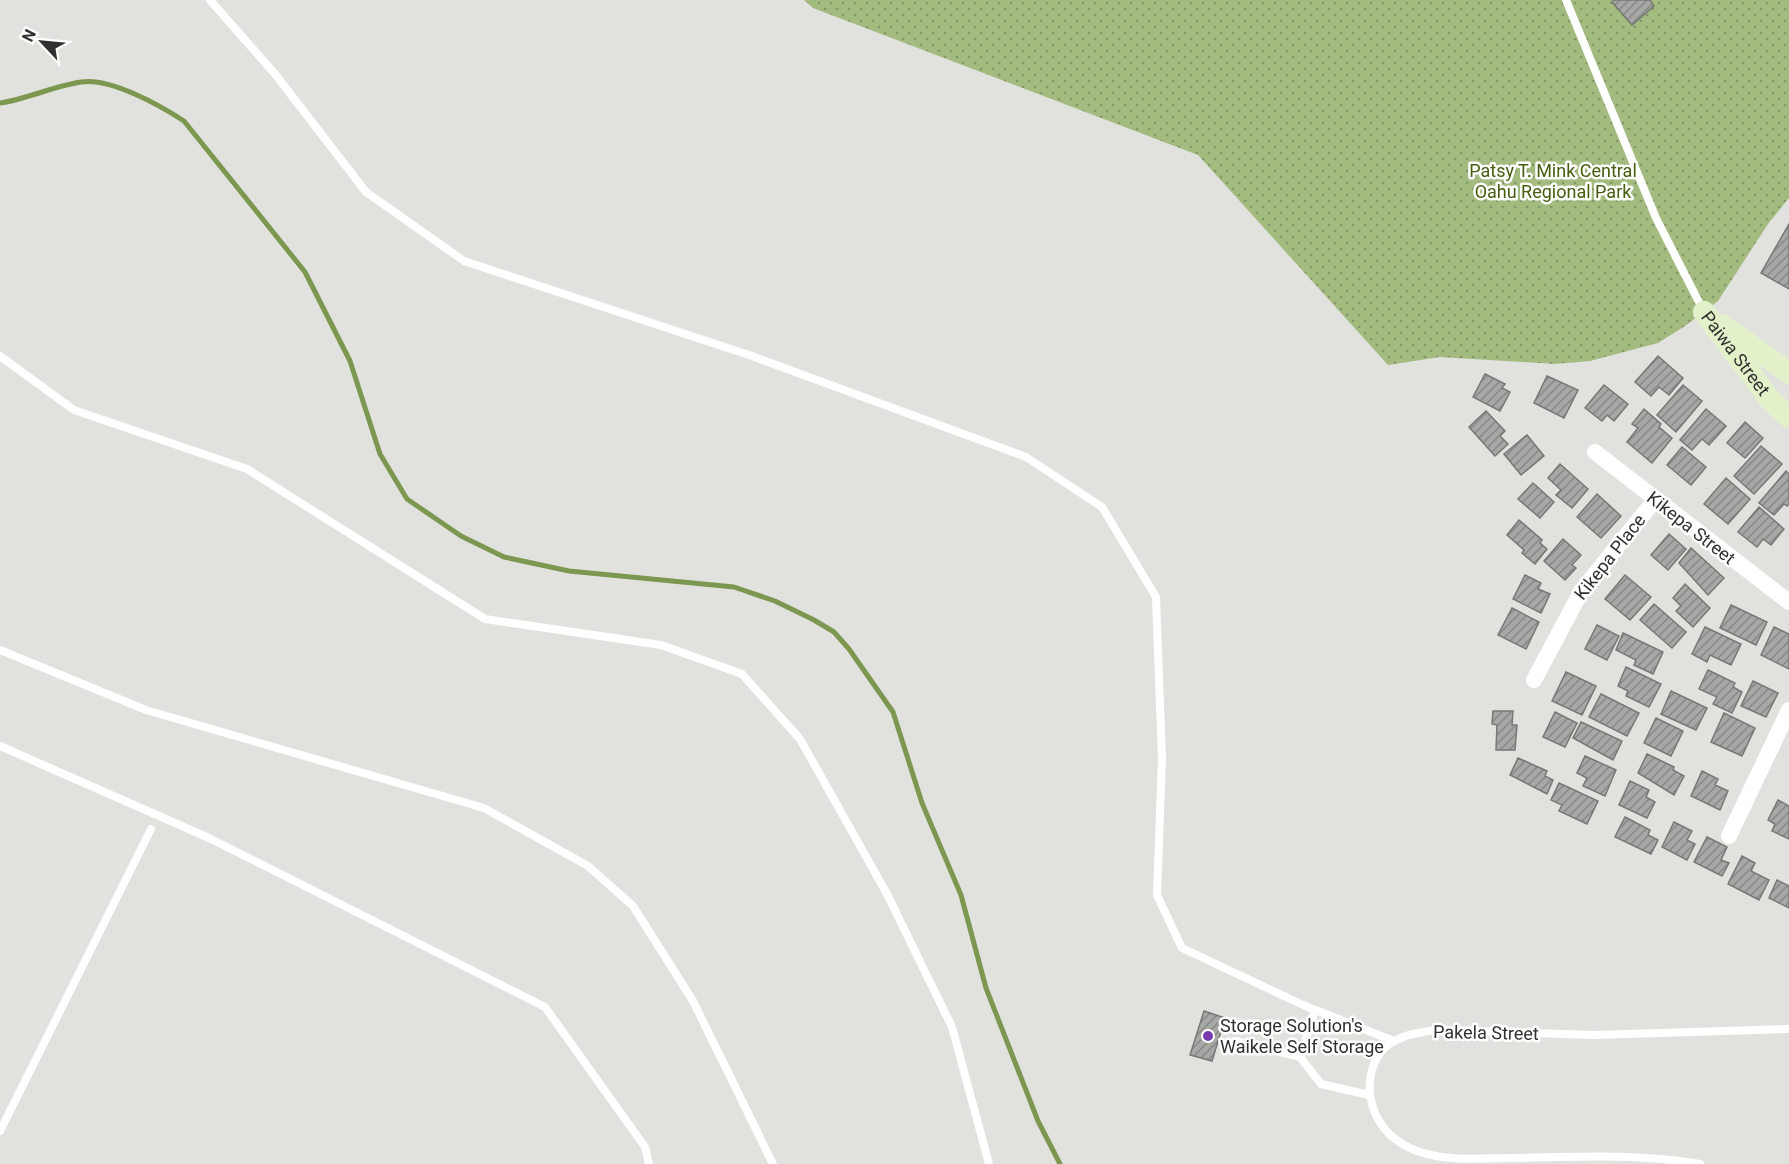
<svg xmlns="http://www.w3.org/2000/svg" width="1789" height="1164" font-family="Roboto,sans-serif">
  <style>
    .park { fill: url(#park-dots) }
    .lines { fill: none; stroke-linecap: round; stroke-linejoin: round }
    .stream { stroke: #7c9750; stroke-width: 5 }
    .building { fill: url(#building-hatch); stroke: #767874; stroke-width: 1.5 }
    .lane { stroke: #fff; stroke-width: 8 }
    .street { stroke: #fff; stroke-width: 16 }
    .secondary { stroke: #e3f1ca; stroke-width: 22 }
    .poi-dot { fill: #7b3baf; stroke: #fff; stroke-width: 2 }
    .labels { text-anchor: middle; stroke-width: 5; stroke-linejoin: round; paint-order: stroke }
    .park-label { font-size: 18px; fill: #455e10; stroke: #fff }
    .street-label { font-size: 18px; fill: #30312f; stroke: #fff }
    .poi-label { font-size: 18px; fill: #30312f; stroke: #fff; text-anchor: start }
  </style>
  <defs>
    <pattern id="park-dots" width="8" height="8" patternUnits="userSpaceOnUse" patternTransform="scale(1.5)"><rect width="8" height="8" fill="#a3bb7f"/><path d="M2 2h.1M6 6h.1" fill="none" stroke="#859968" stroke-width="1.8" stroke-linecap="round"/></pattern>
    <pattern id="building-hatch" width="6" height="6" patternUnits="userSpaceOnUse" patternTransform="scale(1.5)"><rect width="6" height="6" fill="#a6a8a4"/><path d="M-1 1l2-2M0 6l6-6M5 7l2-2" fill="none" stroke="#888986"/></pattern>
  </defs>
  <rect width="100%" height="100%" fill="#e1e2de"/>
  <!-- park -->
  <polygon class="park" points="804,0 1789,0 1789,198 1768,224 1718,301 1685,326 1658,343 1590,361 1555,364 1440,357 1388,365 1198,155 813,8"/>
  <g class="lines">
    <!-- stream -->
    <path class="stream" d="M0,103c28,-4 53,-17 81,-21 29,-5 80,24 103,39l121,151 45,89 30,93 27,45 54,37 43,21 65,14 165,16 41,14 39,19 20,12 15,17 44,63 29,91 39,92 25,93 52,133 22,43"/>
  </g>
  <!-- building -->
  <g class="building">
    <polygon points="1614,0 1650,0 1654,6 1632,25 1612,2"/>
    <polygon points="1789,224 1789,289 1761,273"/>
    <polygon points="1658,356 1683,378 1669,395 1659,387 1651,396 1635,382"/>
    <polygon points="1485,374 1505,384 1502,388 1510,392 1500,411 1473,397"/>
    <polygon points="1547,376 1578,390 1564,418 1534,403"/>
    <polygon points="1604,385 1628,404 1614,421 1607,415 1602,421 1585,408"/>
    <polygon points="1683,385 1702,401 1676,432 1657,415"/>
    <polygon points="1644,409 1661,424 1659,427 1672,438 1652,463 1627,442 1638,428 1632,424"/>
    <polygon points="1706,409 1726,426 1709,445 1702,439 1692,450 1680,440"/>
    <polygon points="1486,411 1505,431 1500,436 1508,444 1495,456 1469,427"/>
    <polygon points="1745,422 1763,438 1745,458 1727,443"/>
    <polygon points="1527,435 1544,456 1521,475 1504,454"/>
    <polygon points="1761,446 1782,464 1754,494 1734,476"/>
    <polygon points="1682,447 1706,467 1691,485 1667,465"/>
    <polygon points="1560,464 1588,489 1572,508 1556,495 1561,490 1548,478"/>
    <polygon points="1786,471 1789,474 1789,504 1787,506 1784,504 1774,515 1759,503"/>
    <polygon points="1726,478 1750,499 1728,524 1704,504"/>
    <polygon points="1533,483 1554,502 1540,518 1518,499"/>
    <polygon points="1597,494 1621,516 1601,538 1577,517"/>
    <polygon points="1759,507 1784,529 1771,545 1763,539 1757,547 1738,532"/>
    <polygon points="1519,520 1542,540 1540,543 1547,549 1535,564 1522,553 1524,550 1507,535"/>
    <polygon points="1669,534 1686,549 1668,570 1651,555"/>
    <polygon points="1563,539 1581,555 1572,565 1576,568 1565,580 1544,561"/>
    <polygon points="1691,548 1724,578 1708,595 1679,563"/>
    <polygon points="1525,575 1541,583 1538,589 1550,594 1541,613 1513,599"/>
    <polygon points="1625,575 1651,597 1630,620 1605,599"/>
    <polygon points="1685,584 1710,608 1693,627 1676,611 1681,606 1673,598"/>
    <polygon points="1654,604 1686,632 1672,648 1640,620"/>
    <polygon points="1731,605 1767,622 1756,645 1720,628"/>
    <polygon points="1512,608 1539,622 1526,649 1498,635"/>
    <polygon points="1597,625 1619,636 1607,660 1585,649"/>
    <polygon points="1705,627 1741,644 1731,665 1710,655 1707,662 1692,654"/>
    <polygon points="1774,627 1789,634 1789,669 1761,655"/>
    <polygon points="1623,633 1663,652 1653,674 1634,665 1636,660 1616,650"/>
    <polygon points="1626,667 1661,684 1649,707 1626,696 1628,691 1618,686"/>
    <polygon points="1708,670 1735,683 1733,687 1742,692 1732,713 1713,704 1717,697 1699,689"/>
    <polygon points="1566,672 1596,686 1582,715 1552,701"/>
    <polygon points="1753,681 1778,693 1766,717 1741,706"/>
    <polygon points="1671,691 1707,708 1696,730 1661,714"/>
    <polygon points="1601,694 1639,713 1627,736 1589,717"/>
    <polygon points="1493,711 1513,711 1512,725 1517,725 1515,750 1496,750 1497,725 1492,724"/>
    <polygon points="1555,712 1577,723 1565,747 1543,737"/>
    <polygon points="1724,713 1755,728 1742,756 1711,742"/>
    <polygon points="1656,718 1683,731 1671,756 1644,743"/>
    <polygon points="1581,722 1622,741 1613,760 1573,738"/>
    <polygon points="1647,754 1674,767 1673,770 1684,776 1674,795 1638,773"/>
    <polygon points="1585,756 1616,770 1605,796 1583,786 1587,778 1577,773"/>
    <polygon points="1518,758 1547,771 1545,776 1553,780 1547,794 1510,775"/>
    <polygon points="1702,771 1718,779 1715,785 1728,791 1720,810 1691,796"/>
    <polygon points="1630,781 1649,790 1646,797 1655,802 1647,818 1619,805"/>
    <polygon points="1559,783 1598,801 1587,824 1559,811 1562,805 1551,800"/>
    <polygon points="1778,800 1789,806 1789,839 1772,831 1775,824 1768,820"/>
    <polygon points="1625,817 1650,830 1648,835 1658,840 1651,854 1615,837"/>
    <polygon points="1674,822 1692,831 1687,840 1695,844 1687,860 1662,847"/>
    <polygon points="1707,837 1727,847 1721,860 1729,863 1722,876 1694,862"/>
    <polygon points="1742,856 1755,863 1751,871 1769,880 1759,900 1728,884"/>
    <polygon points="1777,880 1789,886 1789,908 1769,898"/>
    <polygon points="1204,1011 1225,1018 1212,1061 1190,1055"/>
  </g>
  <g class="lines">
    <!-- lane -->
    <g class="lane">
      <polyline points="210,0 275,74 366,192 464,261 752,356 1026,457 1102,507 1156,597 1162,759 1157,895 1182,948 1303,1005 1394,1041"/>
      <polyline points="1566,0 1656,218 1704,312"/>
      <polyline points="0,356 74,410 247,469 485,619 661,645 742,674 800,739 887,894 952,1027 989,1164"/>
      <polyline points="0,650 146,710 484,808 588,866 633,906 693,1001 773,1164"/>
      <polyline points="0,746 209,838 545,1007 645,1147 649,1164"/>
      <polyline points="1315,1010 1300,1057 1321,1084 1369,1095"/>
      <polyline points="1236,1041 1300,1057"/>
      <polyline points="0,1131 151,829"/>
      <path d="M1700,1164c-62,-11 -125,-7 -187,-6 -31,0 -66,4 -96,-7 -22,-8 -39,-24 -45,-47 -5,-17 -2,-38 9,-52 14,-17 38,-20 58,-22l155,5 195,-6"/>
    </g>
    <!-- street -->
    <g class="street">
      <polyline points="1595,452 1789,602"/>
      <polyline points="1534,680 1582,590 1655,500"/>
      <polyline points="1729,836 1789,710"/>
    </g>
    <!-- secondary -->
    <g class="secondary">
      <path id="s1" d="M1704,312l68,90 17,15"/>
      <polyline points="1722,325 1789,373"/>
    </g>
  </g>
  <!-- markers -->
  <circle class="poi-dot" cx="1208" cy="1036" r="6"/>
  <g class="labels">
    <!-- park labels -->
    <g class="park-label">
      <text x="1553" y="177">Patsy T. Mink Central<tspan x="1553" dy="21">Oahu Regional Park</tspan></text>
    </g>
    <!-- street labels -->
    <g class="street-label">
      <text dy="6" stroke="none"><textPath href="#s1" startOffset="52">Paiwa Street</textPath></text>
      <text transform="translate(1691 528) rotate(38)" y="6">Kikepa Street</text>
      <text transform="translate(1610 557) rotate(-52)" y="6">Kikepa Place</text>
      <text transform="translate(1486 1033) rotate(1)" y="6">Pakela Street</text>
    </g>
    <!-- poi labels -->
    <g class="poi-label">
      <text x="1220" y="1032">Storage Solution's<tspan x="1220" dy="21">Waikele Self Storage</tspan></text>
    </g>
  </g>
  <!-- north arrow -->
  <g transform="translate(42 42) rotate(296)" stroke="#ffffff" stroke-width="4.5" paint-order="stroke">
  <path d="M0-4.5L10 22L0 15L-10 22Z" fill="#30312f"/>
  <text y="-9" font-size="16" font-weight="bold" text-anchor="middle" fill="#30312f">N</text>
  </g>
</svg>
